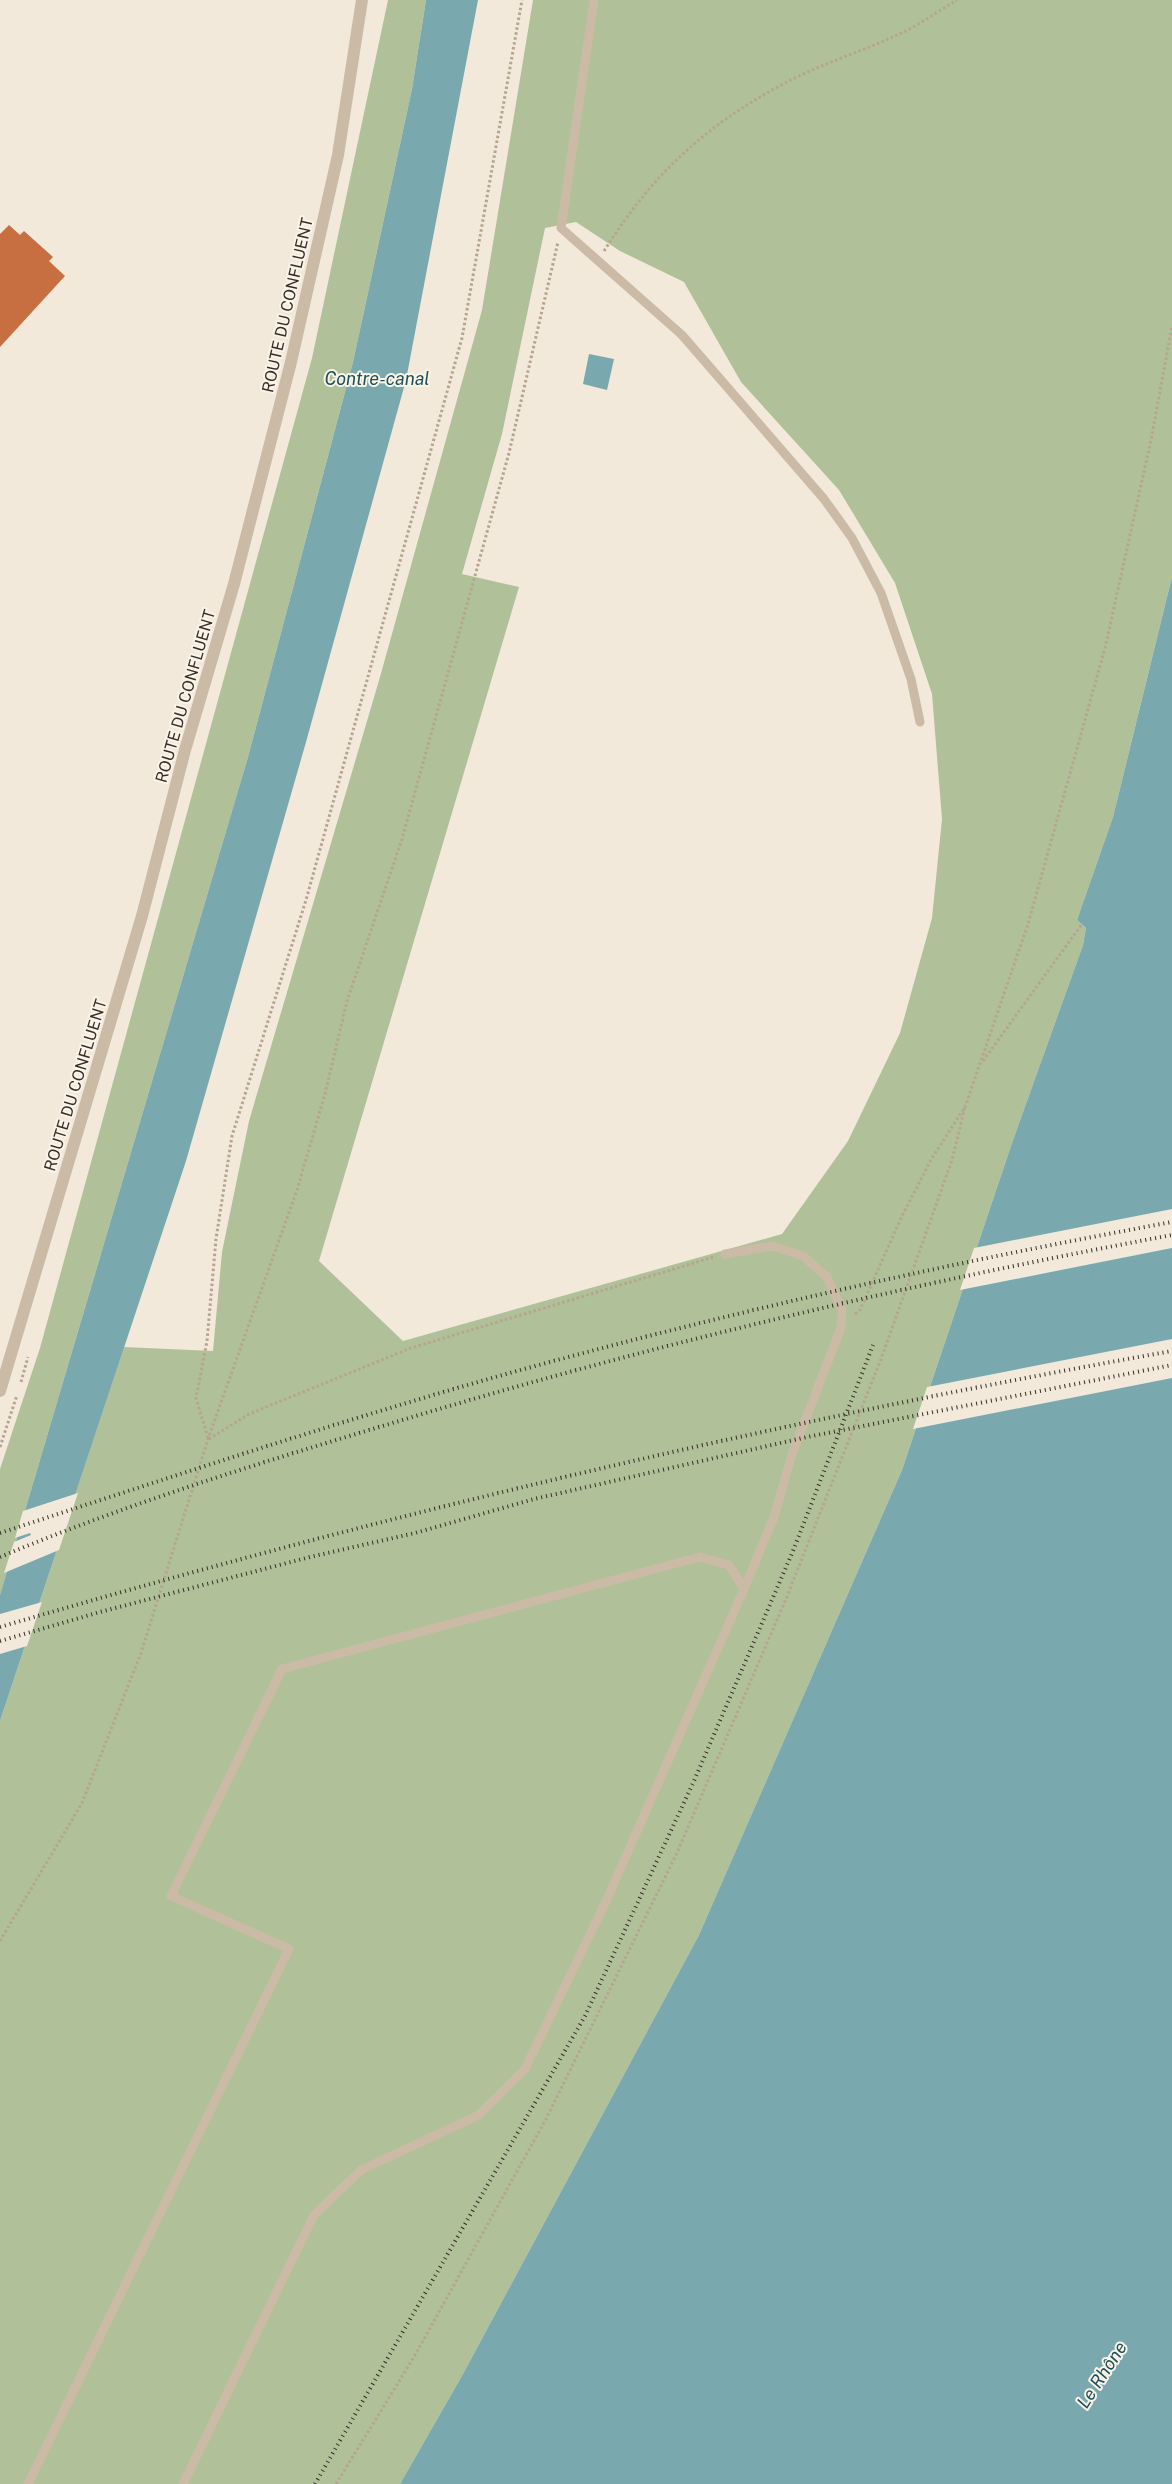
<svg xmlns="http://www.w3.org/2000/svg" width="1172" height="2484" font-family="'Public Sans',sans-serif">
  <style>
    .green { fill: #b0c19a; fill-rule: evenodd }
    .water { fill: #79a8af }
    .pier { fill: #f2e9da }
    .building { fill: #c86f42 }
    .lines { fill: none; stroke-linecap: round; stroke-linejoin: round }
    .path { stroke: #b6a490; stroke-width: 3; stroke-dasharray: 2.5 2.5; stroke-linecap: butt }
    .lane { stroke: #cabaa6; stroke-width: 9 }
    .street { stroke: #cabaa6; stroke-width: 12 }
    .rail { stroke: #362d27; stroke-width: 4; stroke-dasharray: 1 4; stroke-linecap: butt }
    .labels { text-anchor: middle; stroke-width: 4; stroke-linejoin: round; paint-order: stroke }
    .street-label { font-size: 16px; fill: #362d27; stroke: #faf3e7 }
    .water-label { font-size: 18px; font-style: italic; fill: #1c4f58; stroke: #faf3e7 }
  </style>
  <rect width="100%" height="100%" fill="#f2e9da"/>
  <!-- green -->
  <g class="green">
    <polygon points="388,0 426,0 412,89 353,362 248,757 0,1595 0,1469 40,1348 312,358"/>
    <path d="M533,0h639v577l-59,240 -36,103 9,8 -3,17 -71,198 -110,327 -203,465 -236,439 -63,110h-400v-763l124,-374 89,4 9,-99 27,-131 131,-444 102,-367zM576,222l44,29 64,31 57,100 98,108 56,93 37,111 10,125 -10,99 -32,115 -52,108 -66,93 -379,107 -84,-80 200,-674 -57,-13 40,-140 43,-206z"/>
  </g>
  <!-- water -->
  <g class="water">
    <polygon points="426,0 478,0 406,380 306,742 186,1161 0,1721 0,1595 248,757 353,362 412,89"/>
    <polygon points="589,354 614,359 607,390 583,384"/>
    <polygon points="1172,577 1172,2484 400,2484 463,2374 699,1935 902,1470 1012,1143 1083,945 1086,928 1077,920 1113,817"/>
  </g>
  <!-- pier -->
  <g class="pier">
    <polygon points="1172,1209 1172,1248 960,1290 974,1248"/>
    <polygon points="1172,1339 1172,1378 913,1429 927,1387"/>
    <polygon points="78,1493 59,1550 4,1573 14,1542 31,1535 30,1533 15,1538 23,1511"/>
    <polygon points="42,1602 27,1646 0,1654 0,1614"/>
  </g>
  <!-- building -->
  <polygon class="building" points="9,225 20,235 24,231 53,257 49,261 65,276 0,347 0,234"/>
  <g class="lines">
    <!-- path -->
    <g class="path">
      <path d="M604,251c49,-77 98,-123 179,-167 35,-19 75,-31 112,-48 21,-9 42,-24 62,-36"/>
      <polyline points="983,1061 1082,924"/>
      <polyline points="855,1314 860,1310 902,1216 932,1158 965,1107 1028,924 1105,648 1151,440 1172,326"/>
      <polyline points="21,1382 28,1357"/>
      <polyline points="208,1438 196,1398 207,1341 216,1239 232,1136 306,900 462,338 522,0"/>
      <polyline points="209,1439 249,1414 411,1348 714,1257"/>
      <polyline points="0,1447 17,1395"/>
      <polyline points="0,1941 82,1803 141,1653 208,1439 297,1190 325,1094 347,1001 402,839 509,453 558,242"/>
      <polyline points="336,2484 414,2357 546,2119 676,1855 786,1599 881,1359 952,1160 965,1107"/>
    </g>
    <!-- lane -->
    <g class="lane">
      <polyline points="594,0 561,228 682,335 824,499 852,538 881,593 911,679 920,722"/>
      <polyline points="725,1254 772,1246 803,1256 827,1277 842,1310 841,1328 792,1454 774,1517 744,1589"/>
      <polyline points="28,2484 289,1949 171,1896 282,1669 700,1557 729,1565 744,1589 608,1897 525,2069 479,2115 361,2170 314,2215 183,2484"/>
    </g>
    <!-- street -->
    <polyline class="street" points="0,1391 142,916 185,750 234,584 291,362 338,155 362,0"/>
    <!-- rail -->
    <g class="rail">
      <path d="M0,1533c168,-55 336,-111 506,-159 220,-61 442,-111 666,-152"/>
      <path d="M0,1557c122,-51 249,-91 376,-129 261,-80 527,-143 796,-193"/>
      <path d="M0,1627c385,-113 777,-206 1172,-276"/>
      <polyline points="0,1641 100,1612 310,1557 415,1533 534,1499 807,1437 1172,1365"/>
      <polyline points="315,2484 585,2016 694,1781 793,1551 873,1345"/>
    </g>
  </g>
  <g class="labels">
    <!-- street labels -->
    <g class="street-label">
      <text transform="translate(287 305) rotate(-77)" y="6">ROUTE DU CONFLUENT</text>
      <text transform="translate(185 696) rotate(-74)" y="6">ROUTE DU CONFLUENT</text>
      <text transform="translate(75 1085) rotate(-73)" y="6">ROUTE DU CONFLUENT</text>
    </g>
    <!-- water labels -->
    <g class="water-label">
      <text x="377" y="385">Contre-canal</text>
      <text transform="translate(1102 2375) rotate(-57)" y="6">Le Rhône</text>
    </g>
  </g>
</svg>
